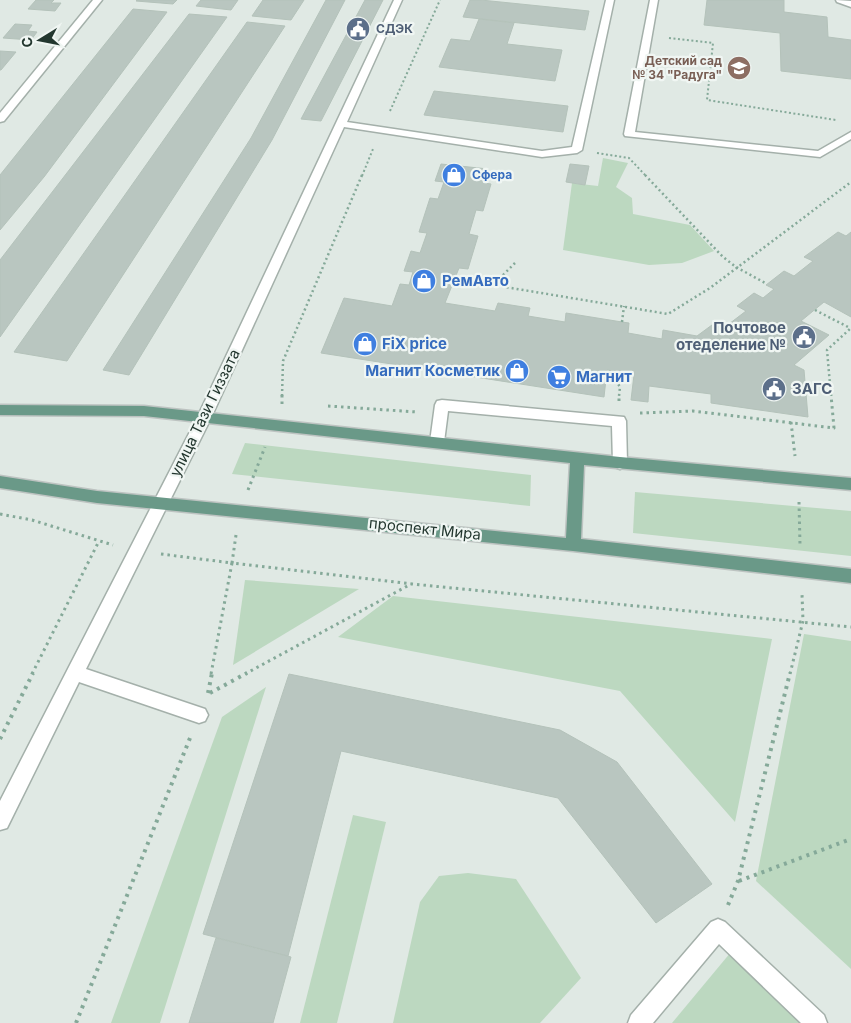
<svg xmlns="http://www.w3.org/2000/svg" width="851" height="1023" font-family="Inter,sans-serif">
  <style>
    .green { fill: #bcd8c0 }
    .building { fill: #b9c6c0; stroke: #b4c2ba }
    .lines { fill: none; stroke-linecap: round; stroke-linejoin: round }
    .minor-casing { stroke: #a4b0aa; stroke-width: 3 }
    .major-casing { stroke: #bdc3c1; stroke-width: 3 }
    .path-far3 { stroke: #85a999; stroke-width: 2; stroke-dasharray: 2 2.5; stroke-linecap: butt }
    .path-far2 { stroke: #85a999; stroke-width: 2.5; stroke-dasharray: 2 3; stroke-linecap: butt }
    .path-far1 { stroke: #85a999; stroke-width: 3; stroke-dasharray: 2.5 4; stroke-linecap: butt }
    .path { stroke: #85a999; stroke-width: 4; stroke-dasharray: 3 5; stroke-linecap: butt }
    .minor { fill: #fff; fill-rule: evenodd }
    .major { fill: #6a9988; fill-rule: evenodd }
    .labels { text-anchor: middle; stroke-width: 4.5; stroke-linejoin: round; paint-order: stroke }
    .far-service-label { font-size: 12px; font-weight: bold; fill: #4e5e75; stroke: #f0f6f3; text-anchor: start }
    .far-education-label { font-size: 12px; font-weight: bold; fill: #785e54; stroke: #f0f6f3; text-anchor: end }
    .far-shop-label { font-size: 12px; font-weight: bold; fill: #366cbe; stroke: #f0f6f3; text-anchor: start }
    .shop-label { font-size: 15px; font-weight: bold; fill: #366cbe; stroke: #f0f6f3; text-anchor: start }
    .service-label { font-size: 15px; font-weight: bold; fill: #4e5e75; stroke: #f0f6f3; text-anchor: end }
    .street-label { font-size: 15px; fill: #23372f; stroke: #f0f6f3 }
  </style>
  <rect width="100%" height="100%" fill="#e0e9e4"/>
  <!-- green -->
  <g class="green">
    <polygon points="603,158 628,163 616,187 632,198 633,214 690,225 714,251 682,263 649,265 563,250 572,183 598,186"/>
    <polygon points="245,443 531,475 530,506 232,474"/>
    <polygon points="635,492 851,511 851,556 633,533"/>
    <polygon points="245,580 359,589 233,665"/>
    <polygon points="393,596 772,639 735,822 620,691 338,637"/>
    <polygon points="804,634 851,641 851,969 756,881"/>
    <polygon points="266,687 160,1023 111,1023 222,717"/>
    <polygon points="353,815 386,822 337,1023 300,1023"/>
    <polygon points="468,873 516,879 581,978 540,1023 393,1023 420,902 439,876"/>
    <polygon points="731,952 800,1023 672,1023"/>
  </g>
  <!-- building -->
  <g class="building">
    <polygon points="36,0 54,0 51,3 61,3 55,11 28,9"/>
    <polygon points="177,0 173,4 136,1 137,0"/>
    <polygon points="201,0 238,0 231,10 196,6"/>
    <polygon points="263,0 304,0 291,20 252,16"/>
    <polygon points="326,0 345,0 272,140 129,375 103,370 251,138"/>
    <polygon points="365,0 383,0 321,121 301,119"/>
    <polygon points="470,0 481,0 589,11 585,30 463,17"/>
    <polygon points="707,0 784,0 784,12 827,17 828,37 851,40 851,79 781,71 780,33 704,25"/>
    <polygon points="133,9 167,12 44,177 0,230 0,175"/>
    <polygon points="189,14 227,17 0,337 0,260"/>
    <polygon points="479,19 514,23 507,44 562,50 555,81 439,67 451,39 470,41"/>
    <polygon points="247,22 285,26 67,361 14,352"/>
    <polygon points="15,24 32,25 28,31 37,32 31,40 3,38"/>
    <polygon points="0,51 16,52 1,70 0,70"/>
    <polygon points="434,91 568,106 563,132 424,115"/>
    <polygon points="441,164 488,169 484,183 491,184 483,211 476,210 469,234 478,236 468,269 459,268 445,303 495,311 498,303 530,308 528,316 565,322 566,313 622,322 629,323 628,333 662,339 663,330 697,336 716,322 725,327 746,311 737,306 754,293 763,298 774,289 766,285 784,271 794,276 813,261 804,257 838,232 846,236 851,232 851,317 824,302 801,321 829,335 794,365 804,370 808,417 711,403 711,394 649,386 648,402 631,400 634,375 607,370 604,397 321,353 344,298 392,306 400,284 409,285 413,272 404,271 411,251 420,253 427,233 419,232 430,198 438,199 444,182 435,181"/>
    <polygon points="570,164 589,166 585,185 566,182"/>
    <polygon points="289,674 560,730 617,762 712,884 656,923 558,798 341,751 288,956 203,934"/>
    <polygon points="216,938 291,957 273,1023 189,1023"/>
  </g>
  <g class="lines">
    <!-- minor casing -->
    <g class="minor-casing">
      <g id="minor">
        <polygon points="93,0 102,0 4,121 0,122 0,113"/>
        <polygon points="394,0 402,0 347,122 542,151 572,147 606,0 614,0 582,150 577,153 542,157 344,127 211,418 86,669 205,709 208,715 205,721 199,723 79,682 7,828 0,830 0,801 197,418"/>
        <polygon points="650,0 658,0 635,132 818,151 851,132 851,139 820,157 625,136 624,134"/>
        <polygon points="836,0 851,1 851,7 837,2"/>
        <polygon points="442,400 624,417 626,421 627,463 625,467 620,469 615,467 613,463 612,426 448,411 444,442 442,446 437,447 432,446 430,442 435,405 437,401"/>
        <polygon points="718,919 725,922 824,1015 827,1023 801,1023 719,944 653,1023 628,1023 631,1015 711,922"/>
      </g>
    </g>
    <!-- major casing -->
    <g class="major-casing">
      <polygon id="major" points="0,405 144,406 620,457 851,478 851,490 584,465 581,539 851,569 851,583 573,551 97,503 0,488 0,476 97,491 566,538 570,463 144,416 0,415"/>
    </g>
    <!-- path-far3 -->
    <g class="path-far3">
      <polyline points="669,38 713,43 707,100 836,120"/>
      <polyline points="390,111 440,0"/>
      <polyline points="597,153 629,158 646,176"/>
      <polyline points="362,176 373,149"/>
    </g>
    <!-- path-far2 -->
    <g class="path-far2">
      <polyline points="645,175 723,257 736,267 767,284"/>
      <polyline points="515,263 493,285 668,314 710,288 851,182"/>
      <polyline points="815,310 850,328"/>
      <polyline points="622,322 624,306"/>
      <polyline points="614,371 613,376 620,387 619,396"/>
      <polyline points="282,396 283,361 362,175"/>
      <polyline points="831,396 827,350 851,328"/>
    </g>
    <!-- path-far1 -->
    <g class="path-far1">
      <polyline points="619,401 619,395"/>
      <polyline points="282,404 282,395"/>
      <polyline points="328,406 417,412"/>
      <polyline points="640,413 693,411 834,428 831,395"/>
      <polyline points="791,422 795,456"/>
      <polyline points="248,490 265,447"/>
      <polyline points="799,502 800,545"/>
      <polyline points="0,514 32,520 113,545"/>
      <polyline points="236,535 232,563 412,584 851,627"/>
      <polyline points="161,554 232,563 211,674"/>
      <polyline points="32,674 99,541"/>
      <polyline points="245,674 411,584"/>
      <polyline points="790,674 803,621 802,594"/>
    </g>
    <!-- path -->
    <g class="path">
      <polyline points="208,693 212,673"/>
      <polyline points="210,693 247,673"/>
      <polyline points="0,739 33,673"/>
      <polyline points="739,881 851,839"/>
      <polyline points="728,905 738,881 790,673"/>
      <polyline points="76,1023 190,738"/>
    </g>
    <!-- minor -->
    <use href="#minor" class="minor"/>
    <!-- major -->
    <use href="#major" class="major"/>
  </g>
  <!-- icons -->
  <defs>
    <g id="civic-disc" transform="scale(1.25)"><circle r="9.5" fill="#5c6f8a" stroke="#f0f6f3"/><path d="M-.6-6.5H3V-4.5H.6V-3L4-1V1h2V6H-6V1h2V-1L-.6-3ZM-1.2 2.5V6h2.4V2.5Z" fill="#fff"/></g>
    <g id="school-disc" transform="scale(1.25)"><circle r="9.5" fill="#8d6e63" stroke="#f0f6f3"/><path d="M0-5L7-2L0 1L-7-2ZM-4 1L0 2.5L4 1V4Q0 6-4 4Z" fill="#fff"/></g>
    <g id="shop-disc" transform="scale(1.25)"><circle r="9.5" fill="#3f7fe0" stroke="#f0f6f3"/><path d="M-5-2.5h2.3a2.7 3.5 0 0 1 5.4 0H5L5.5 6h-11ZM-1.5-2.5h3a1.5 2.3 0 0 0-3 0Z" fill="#fff"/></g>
    <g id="supermarket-disc" transform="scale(1.25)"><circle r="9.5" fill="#3f7fe0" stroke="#f0f6f3"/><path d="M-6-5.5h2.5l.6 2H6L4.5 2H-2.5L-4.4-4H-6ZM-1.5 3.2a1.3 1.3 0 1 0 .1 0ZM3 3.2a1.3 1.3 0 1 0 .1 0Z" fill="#fff"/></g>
  </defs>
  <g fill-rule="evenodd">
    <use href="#civic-disc" x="358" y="29"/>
    <use href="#school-disc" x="739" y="68"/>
    <use href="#shop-disc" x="454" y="175"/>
    <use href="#shop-disc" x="424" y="281"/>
    <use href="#civic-disc" x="804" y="337"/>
    <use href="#shop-disc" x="365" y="344"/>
    <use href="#shop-disc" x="517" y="371"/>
    <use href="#supermarket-disc" x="559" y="377"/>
    <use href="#civic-disc" x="774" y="389"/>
  </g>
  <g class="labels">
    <!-- far-service labels -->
    <g class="far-service-label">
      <text x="376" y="33">СДЭК</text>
    </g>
    <!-- far-education labels -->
    <g class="far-education-label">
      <text x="722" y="65">Детский сад<tspan x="722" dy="14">№ 34 "Радуга"</tspan></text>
    </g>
    <!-- far-shop labels -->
    <g class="far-shop-label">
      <text x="472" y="179">Сфера</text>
    </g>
    <!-- shop labels -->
    <g class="shop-label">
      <text x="442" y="286">РемАвто</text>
      <text x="382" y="349">FiX price</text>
      <text x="500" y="376" text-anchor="end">Магнит Косметик</text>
      <text x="576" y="382">Магнит</text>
    </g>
    <!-- service labels -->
    <g class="service-label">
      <text x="786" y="333">Почтовое<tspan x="786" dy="17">отеделение №</tspan></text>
      <text x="792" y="394" text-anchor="start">ЗАГС</text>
    </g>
    <!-- street labels -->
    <g class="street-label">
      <text transform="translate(205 413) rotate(-64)" y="5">улица Тази Гиззата</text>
      <text transform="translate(425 529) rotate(6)" y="5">проспект Мира</text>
    </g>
  </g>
  <!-- north arrow -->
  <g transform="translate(40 40) rotate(260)" stroke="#f0f6f3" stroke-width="4" paint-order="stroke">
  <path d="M0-4L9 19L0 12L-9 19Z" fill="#23372f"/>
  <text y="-8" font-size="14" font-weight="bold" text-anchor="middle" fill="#23372f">С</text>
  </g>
</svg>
